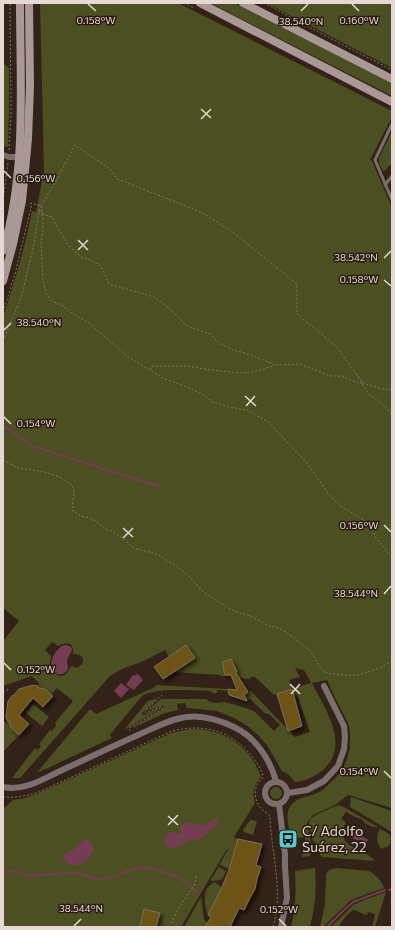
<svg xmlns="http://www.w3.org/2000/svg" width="395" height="930" font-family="Commissioner,sans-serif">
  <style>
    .green { fill: #4c4f21; fill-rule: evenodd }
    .water { fill: #743d51 }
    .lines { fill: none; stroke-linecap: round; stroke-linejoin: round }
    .stream { stroke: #743d51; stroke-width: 2 }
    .building { fill: #6d5319; stroke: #786e5b; filter: url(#shadow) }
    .path { stroke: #83756c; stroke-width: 1; stroke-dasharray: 2 2; stroke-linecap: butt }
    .lane { stroke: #7a6f6d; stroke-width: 3 }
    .street { stroke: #7a6f6d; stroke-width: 6 }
    .secondary { stroke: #a99895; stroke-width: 8 }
    .ticks { fill: none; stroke: #e5dad3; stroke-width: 1.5 }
    .labels { text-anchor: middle; stroke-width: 3; stroke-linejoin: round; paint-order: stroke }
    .poi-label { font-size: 14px; fill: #e5dad3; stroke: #28190e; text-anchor: start }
    .ticks-label { font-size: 10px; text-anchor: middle; fill: #e5dad3; stroke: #28190e; stroke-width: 3; stroke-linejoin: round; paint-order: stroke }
  </style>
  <defs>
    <filter id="shadow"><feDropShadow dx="3" dy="3" stdDeviation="2" flood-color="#0009"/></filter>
  </defs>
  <rect width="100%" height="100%" fill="#332217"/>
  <!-- green -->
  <g class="green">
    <path d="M40,3h138l214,108v6l-22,43 2,1 20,47v600l-44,-13 -13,10 -22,10 -6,8 5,23h-3l1,10 -8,1v-3l5,-1 -2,-16 -14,2c-1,-8 -5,-19 -3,-27 4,-15 18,-14 29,-19 5,-2 9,-6 12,-9 18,-15 24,-34 20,-57 -1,-5 -4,-10 -6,-14 -6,-11 -11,-22 -16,-33l-15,3c13,26 39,62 11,87 -9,7 -17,11 -28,12l-7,-8 -6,-3 -15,-26 -10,-11 -8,-7 -15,-9 -17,-7 -30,-3 -2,-5 -8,1 1,6 -13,3 -32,15v-1l30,-18 2,-2 -1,-2 -18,6 15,-12h45l4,3 7,1 7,-1 12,3 18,6 20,20 6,-6 -11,-11h-3l-16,-15 -4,1 -2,-5 4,-3 3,-1 44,46 15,-5 -13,-37 -4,1 -1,-6 -18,5 -19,-18h-6l2,2 -12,-1 -3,-5v-1l-6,-13 -8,3 3,13 7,1h-12l1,-1 -47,-3 21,-14 -26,-1 -4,-7c-13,7 -25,13 -38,17 -6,2 -12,6 -17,9l-90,102h-8l9,-12 14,-18 3,2 3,-4 -2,-2 11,-14 2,1 4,-5 -1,-3 18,-22 -16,-13 -6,7 -4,-4 -9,-3 1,-5 -7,-7 -29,10v-45l16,-20 -16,-13v-291c11,-34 22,-69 29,-106l4,1 8,-42zM52,642l6,4c9,-4 16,-4 15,8 11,-1 14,9 4,14l-5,-2c-3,2 -4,6 -6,8 -8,6 -16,-4 -16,-11 0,-2 1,-5 1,-7l-6,-6zM295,668l9,2 7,13 -19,6 -3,-9 11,-3z"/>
    <polygon points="210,3 234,3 392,83 392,96"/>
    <polygon points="266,3 392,3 392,68"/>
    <polygon points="3,63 9,68 9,111 8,147 3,146"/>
    <path d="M392,131v32l-8,8h-1c-2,-4 -5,-8 -4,-13z"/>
    <path d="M156,685l72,4v2l-10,-1 -1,3c-3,1 -4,0 -6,-2 -19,0 -54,-4 -69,5l-29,35 -3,4 2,3 -75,35 8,-10 45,-54 6,5 59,-27z"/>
    <polygon points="158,699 143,712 142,714 144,715 161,707 162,708 124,730 147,702 150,700"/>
    <polygon points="33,704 49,717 42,726 26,713"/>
    <polygon points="3,720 6,723 9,721 14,730 19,735 3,752"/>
    <path d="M191,729c34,0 59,17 70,48 -7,8 -9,16 -6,26l-21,34 1,1 4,1 -10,30 -9,-4v-1l8,-15h-1l-46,78h-178v-118l10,-9 12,-2 14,-5 132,-60z"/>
    <circle cx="276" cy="793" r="6"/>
    <polygon points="351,797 392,811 392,832 350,807"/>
    <path d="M338,805l6,2 34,20c-7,1 -12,-3 -16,-7v-1l-7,-2 -9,-5 -5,7 5,3c-13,27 18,24 29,39l-53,-4 -2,-2 -2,-10 -5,-4 -4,-18c1,-3 1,-4 4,-6 5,-4 19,-9 25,-12z"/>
    <polygon points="250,820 257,821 253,835 244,832 243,830"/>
    <path d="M380,829c10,5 13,6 9,17l-8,3c-5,-8 -5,-12 -1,-20z"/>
    <path d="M219,867l7,4c-4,10 -4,9 -15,10v-2c3,-3 5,-9 8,-12z"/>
    <path d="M313,868h2c2,20 0,40 -5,59h-19c5,-20 5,-36 4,-56z"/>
    <path d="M336,868l33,3c7,4 13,10 15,17l-28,10 -6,3 -27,26h-3l5,-23 1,-30 3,-4z"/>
    <path d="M215,882l7,6 -14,27c-4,-11 -7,-27 7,-33z"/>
    <path d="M386,892l-11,35h-3l3,-13 -6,-2 -3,3c-5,-1 -8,-5 -13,-5l-7,6 -8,11h-7l22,-22 11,-5z"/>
    <polygon points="201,897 204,920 208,923 205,927 184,927"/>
  </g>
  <!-- water -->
  <g class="water">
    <path d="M64,645c15,1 4,10 3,16 0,2 1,4 1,6 0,6 -7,9 -12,6 -11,-7 -1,-24 8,-28z"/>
    <polygon points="138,674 143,680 134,690 126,685 132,676"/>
    <polygon points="121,683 129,689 121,698 114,691"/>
    <path d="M215,819l2,1v5l-3,3 -4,2 -11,10 -10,1 -16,8c-11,-3 -11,-13 -1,-18l6,4 4,-2 -3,-6c10,-9 15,-2 26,-2z"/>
    <path d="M356,827l4,1 3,2v7l6,3 -3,2 -1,3 -4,-5c-9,1 -12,-4 -9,-12z"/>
    <path d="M84,840c25,2 -6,42 -22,17 3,-5 7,-4 11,-7 4,-4 7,-7 11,-10z"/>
  </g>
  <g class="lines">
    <!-- stream -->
    <g class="stream">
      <polyline points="3,428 8,429 32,446 161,487"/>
      <polyline points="3,869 19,872"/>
      <polyline points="160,871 178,877 191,887"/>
      <polyline points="21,873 29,876 50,874 72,873 81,874 97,879 112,877"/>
      <polyline points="115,876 136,868 145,867 158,870"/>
      <polyline points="193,889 199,894"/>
      <polyline points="389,890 392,889"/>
      <polyline points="327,927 345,909 353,902 385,890"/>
    </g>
  </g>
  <!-- building -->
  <g class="building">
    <polygon points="186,645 195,658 163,679 154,667"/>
    <polygon points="231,659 237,672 236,673 248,692 244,695 247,701 229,695 228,689 237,690 231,675 225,675 222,662"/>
    <polygon points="33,685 38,686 38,688 45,689 53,696 43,707 33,698 19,715 29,724 19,735 11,728 9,721 8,722 6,717 8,701 13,695 13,696 19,689"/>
    <polygon points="292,689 302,726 288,731 277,694"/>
    <polygon points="238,839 262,844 256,865 261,867 257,879 255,889 250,898 244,910 239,908 230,927 205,927 211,917 208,915 222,887 229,870"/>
    <polygon points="144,909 160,913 156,927 140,927"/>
  </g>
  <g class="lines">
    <!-- path -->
    <g class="path">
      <polyline points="184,3 194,8"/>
      <polyline points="264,3 320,33 392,70"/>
      <polyline points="9,150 11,112 10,3"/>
      <polyline points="3,201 8,163"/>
      <polyline points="30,203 41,206 56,181 75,145 110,169 117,179 201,212 234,233 297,284 297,314 337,347 352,369 365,384 387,390 392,389"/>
      <polyline points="41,206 43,216 43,230 41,244 43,281 46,293 52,301 61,305 75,315 89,323 128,357 165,379 182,385 202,394 213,402 229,407 247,410 268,422 308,464 329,495 341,506 370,524 376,538 392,557"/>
      <polyline points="39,211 43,214 52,217 66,242 72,249 81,257 88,259 101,266 109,284 154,297 169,308 187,326 210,334 219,343 234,350 248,354 271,363 274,365 300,364 330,376 343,376 352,381 364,384"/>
      <polyline points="3,312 15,274 32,204"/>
      <polyline points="3,341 22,295 34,244 39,211 41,206"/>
      <polyline points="150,370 153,366 186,366 212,370 239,373 254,372 273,366"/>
      <polyline points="356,374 370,395 387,408 392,415"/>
      <polyline points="3,460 18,468 39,471 48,473 59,477 72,485 74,491 72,510 80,516 90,518 96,521 107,530 110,530 124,539 131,546 137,549 157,554 178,567 190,577 201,590 217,601 234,611 250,616 269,626 276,627 286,632 304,646 310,650 321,669 327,673 344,675 358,675 380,668 392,661"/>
      <polyline points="3,692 9,689"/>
      <polyline points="130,731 129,728 163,709 164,707 162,706 146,713 145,711 163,694"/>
      <path d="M3,797c13,1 24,-1 36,-5l133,-61c32,-8 61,0 81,27 5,6 9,12 10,19 -2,3 -5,5 -6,8 -3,6 -2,17 3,22 3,4 7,5 10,9 1,37 14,74 3,111"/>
      <polyline points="171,923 180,906 195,884 197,874"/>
    </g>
    <!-- lane -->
    <g class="lane">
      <polyline points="392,124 375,160 392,200"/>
      <polyline points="385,185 392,176"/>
    </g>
    <!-- street -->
    <g class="street">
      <polyline points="3,155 9,157 19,157"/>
      <circle cx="276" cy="793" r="11"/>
      <path d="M3,787c20,4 37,-6 55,-15 26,-12 53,-25 80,-37 16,-7 32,-16 49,-18 16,-2 32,3 47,10 21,10 36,32 42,54"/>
      <polyline points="288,793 307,790 324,781 338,766 344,749 345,737 344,726 324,686"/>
      <polyline points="279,804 285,854 285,866 287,898 281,927"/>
    </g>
    <!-- secondary -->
    <g class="secondary">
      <polyline points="200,3 392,102"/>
      <polyline points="243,3 392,79"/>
      <path d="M3,251c24,-80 17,-165 17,-248"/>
      <polyline points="3,281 13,244 22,201 28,139 30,86 29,3"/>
    </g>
  </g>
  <!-- ticks -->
  <path class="ticks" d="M88,4l8,7M352,4l7,7M301,11l7,-7M201,109l10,9M201,119l10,-10M4,171l7,7M78,240l10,10M78,250l10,-10M384,258l7,-7M384,280l7,6M4,330l7,-7M245,396l11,10M246,406l9,-10M4,417l7,7M384,525l7,7M123,528l10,9M123,538l10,-10M384,594l7,-8M4,663l7,7M290,684l10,10M291,694l9,-10M384,771l7,7M168,816l10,9M168,825l10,-10M279,919l7,7M74,926l7,-7"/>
  <!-- icons -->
  <defs>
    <g id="bus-square" transform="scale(1)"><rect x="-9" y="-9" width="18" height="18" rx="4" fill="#52cdcf" stroke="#28190e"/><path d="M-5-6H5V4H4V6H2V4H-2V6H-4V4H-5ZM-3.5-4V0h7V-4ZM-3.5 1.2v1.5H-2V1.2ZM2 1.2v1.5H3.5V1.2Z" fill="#111"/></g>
  </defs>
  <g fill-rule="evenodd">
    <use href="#bus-square" x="288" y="839"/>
  </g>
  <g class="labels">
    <!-- poi labels -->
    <g class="poi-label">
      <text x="302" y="836">C/ Adolfo<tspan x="302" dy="16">Suárez, 22</tspan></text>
    </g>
  </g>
  <g class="ticks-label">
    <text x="96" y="24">0.158°W</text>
    <text x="359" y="24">0.160°W</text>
    <text x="301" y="25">38.540°N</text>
    <text x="36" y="182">0.156°W</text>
    <text x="356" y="261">38.542°N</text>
    <text x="359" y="283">0.158°W</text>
    <text x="39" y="326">38.540°N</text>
    <text x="36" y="427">0.154°W</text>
    <text x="359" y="529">0.156°W</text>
    <text x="356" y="597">38.544°N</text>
    <text x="36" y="673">0.152°W</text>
    <text x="359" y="775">0.154°W</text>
    <text x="81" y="912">38.544°N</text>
    <text x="279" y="913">0.152°W</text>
  </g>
  <!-- border -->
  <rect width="395" height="930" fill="none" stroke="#e5dad3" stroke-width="8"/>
</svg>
